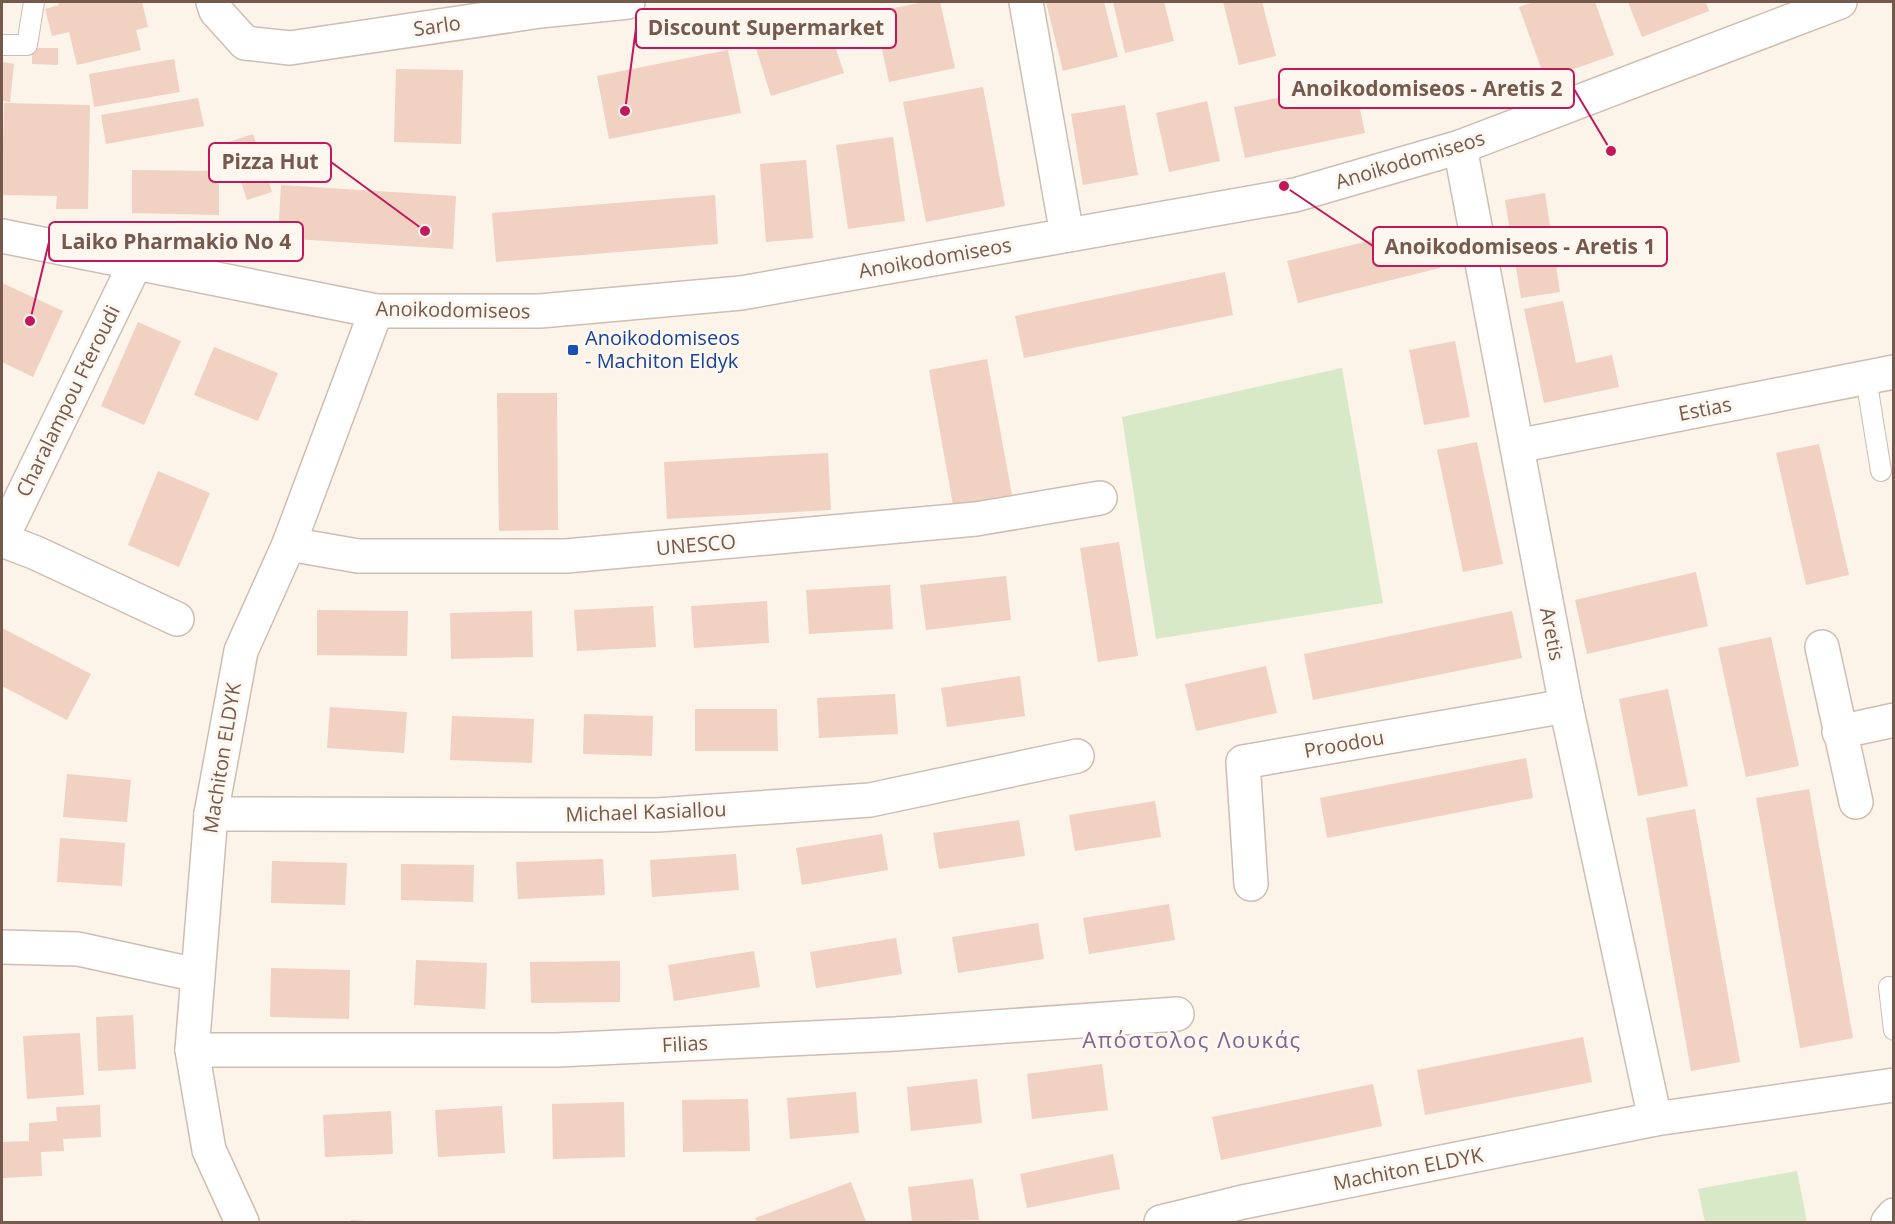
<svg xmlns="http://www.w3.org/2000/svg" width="1895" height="1224" font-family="'Open Sans',sans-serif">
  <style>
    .green { fill: #d7e9c7 }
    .building { fill: #f0d1c2 }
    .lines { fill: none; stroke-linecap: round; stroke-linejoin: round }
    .service-casing { stroke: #cfbdb1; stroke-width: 22 }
    .minor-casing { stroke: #cfbdb1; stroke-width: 36 }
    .tertiary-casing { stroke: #cfbdb1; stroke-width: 36 }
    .service { stroke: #fff; stroke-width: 20 }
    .minor { stroke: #fff; stroke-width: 33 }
    .tertiary { stroke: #fff; stroke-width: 33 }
    .transit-dot { fill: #1a4fb4; stroke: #fef7ef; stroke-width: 2 }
    .labels { text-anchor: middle; stroke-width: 6; stroke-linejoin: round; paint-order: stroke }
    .street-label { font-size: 20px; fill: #75594d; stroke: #fef7ef }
    .transit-label { font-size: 20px; fill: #164399; stroke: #fef7ef; text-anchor: start }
    .quarter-label { font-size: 22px; letter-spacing: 1.5px; fill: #7f6691; stroke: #fef7ef }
    .leader { fill: none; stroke: #c2185b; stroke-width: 2 }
    .callout-dot { fill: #c2185b; stroke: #fef7ef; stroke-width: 2 }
    .callout { fill: #fef7ef; stroke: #c2185b; stroke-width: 2 }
    .callout-label { font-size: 21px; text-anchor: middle; font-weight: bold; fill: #75594d }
  </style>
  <rect width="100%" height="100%" fill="#fcf3e9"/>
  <!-- green -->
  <g class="green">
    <polygon points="1342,368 1383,603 1156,639 1122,417"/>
    <polygon points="1797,1171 1807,1222 1705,1222 1698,1189"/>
  </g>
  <!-- building -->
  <g class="building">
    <polygon points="58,2 142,2 148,27 136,30 141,50 77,65 69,32 52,36 45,9 59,5"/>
    <polygon points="924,2 940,2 955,68 889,82 874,12"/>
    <polygon points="1046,2 1104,2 1118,57 1063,71"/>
    <polygon points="1113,2 1164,2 1174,41 1125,53"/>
    <polygon points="1223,2 1262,2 1276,56 1239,65"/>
    <polygon points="1534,2 1595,2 1614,55 1545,79 1519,7"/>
    <polygon points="1628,2 1706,2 1709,11 1642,37"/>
    <polygon points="826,19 844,73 771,96 754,42"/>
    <polygon points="32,48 58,48 58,65 32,64"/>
    <polygon points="728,50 741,113 609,139 597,76"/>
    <polygon points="174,59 180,92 94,107 89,74"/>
    <polygon points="2,62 14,64 10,102 2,101"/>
    <polygon points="396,69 463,70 461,144 394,142"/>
    <polygon points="1354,82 1365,133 1245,158 1234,107"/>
    <polygon points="983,87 1005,206 926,222 903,102"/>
    <polygon points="198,98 204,126 106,144 101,115"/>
    <polygon points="1207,101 1220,161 1169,172 1156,113"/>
    <polygon points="4,103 90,105 88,209 56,209 57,196 2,195"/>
    <polygon points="1125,105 1138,175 1083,185 1071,114"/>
    <polygon points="253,134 272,192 247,200 228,142"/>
    <polygon points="893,137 905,221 848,229 836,145"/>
    <polygon points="806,160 813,238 766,242 760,164"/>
    <polygon points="132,170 219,171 219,215 132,213"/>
    <polygon points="281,185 456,196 453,249 278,238"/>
    <polygon points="1545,193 1560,292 1521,298 1505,200"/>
    <polygon points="715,195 718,244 496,262 492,213"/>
    <polygon points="1429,226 1440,268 1298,303 1287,261"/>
    <polygon points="1225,272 1233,315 1024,358 1015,316"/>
    <polygon points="2,283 63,311 33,377 2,362"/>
    <polygon points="1563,301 1576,363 1612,355 1619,387 1544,403 1524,309"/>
    <polygon points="138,322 181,341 144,425 101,406"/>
    <polygon points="1455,341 1470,417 1424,425 1409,350"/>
    <polygon points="214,347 278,373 258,421 194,395"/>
    <polygon points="987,359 1012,495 953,505 929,370"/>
    <polygon points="497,393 557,393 558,530 499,531"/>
    <polygon points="1477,442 1503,564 1463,572 1437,450"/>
    <polygon points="1819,444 1849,575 1806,585 1776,453"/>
    <polygon points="828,453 831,510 667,519 664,462"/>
    <polygon points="158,471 210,493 179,567 128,545"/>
    <polygon points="1119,542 1138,656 1098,662 1080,548"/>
    <polygon points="1696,572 1708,626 1587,654 1575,600"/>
    <polygon points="1006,576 1011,620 926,630 920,585"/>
    <polygon points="890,585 893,629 809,634 806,590"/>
    <polygon points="767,601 769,643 694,648 691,606"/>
    <polygon points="653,606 656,647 577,651 574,610"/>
    <polygon points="317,610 408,611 407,656 317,655"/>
    <polygon points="532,611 533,657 451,659 450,613"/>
    <polygon points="1512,611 1522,658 1313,700 1304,654"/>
    <polygon points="2,628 91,674 67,720 2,686"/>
    <polygon points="1771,637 1799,766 1746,777 1718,648"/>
    <polygon points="1266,666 1277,713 1196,731 1185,684"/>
    <polygon points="1020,676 1025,716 947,727 941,688"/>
    <polygon points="1668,689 1688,786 1638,796 1619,699"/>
    <polygon points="895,694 898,734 819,738 817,698"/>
    <polygon points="330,707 407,712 404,753 327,748"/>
    <polygon points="695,709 777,709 778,751 695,751"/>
    <polygon points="584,714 653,716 652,756 583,754"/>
    <polygon points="452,716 534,719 532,763 450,760"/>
    <polygon points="1526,758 1533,798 1327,838 1320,798"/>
    <polygon points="67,774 131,780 127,822 63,817"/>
    <polygon points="1809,789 1853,1038 1800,1048 1756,798"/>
    <polygon points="1155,801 1161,837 1075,851 1069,815"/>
    <polygon points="1695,809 1740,1062 1691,1071 1646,818"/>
    <polygon points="1019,820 1025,856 939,869 933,833"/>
    <polygon points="882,834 888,870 802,885 796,848"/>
    <polygon points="60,838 125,843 122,886 57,882"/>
    <polygon points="736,854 739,890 652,897 650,860"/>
    <polygon points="603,859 605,895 518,899 516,862"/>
    <polygon points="272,861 347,863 345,905 271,903"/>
    <polygon points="401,864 474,865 473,902 401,900"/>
    <polygon points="1169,904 1175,940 1089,954 1083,918"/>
    <polygon points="1038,923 1044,959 958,973 952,937"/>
    <polygon points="896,938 902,974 816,988 810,952"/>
    <polygon points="754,951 760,987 674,1001 668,965"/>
    <polygon points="416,960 487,963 485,1009 414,1005"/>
    <polygon points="620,961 620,1002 531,1003 530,962"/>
    <polygon points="271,968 350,970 349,1019 270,1017"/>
    <polygon points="133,1015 136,1069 98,1071 96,1017"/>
    <polygon points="80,1033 84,1095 27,1099 23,1036"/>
    <polygon points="1583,1037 1592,1082 1425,1115 1417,1070"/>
    <polygon points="1102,1064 1108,1110 1032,1119 1027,1074"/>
    <polygon points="977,1079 982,1123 911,1131 907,1087"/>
    <polygon points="1373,1084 1382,1126 1221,1160 1212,1117"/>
    <polygon points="856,1092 859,1133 790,1139 787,1098"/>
    <polygon points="748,1099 750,1151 683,1152 682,1100"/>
    <polygon points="624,1102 625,1157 553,1159 552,1104"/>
    <polygon points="100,1105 101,1137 63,1139 64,1151 41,1152 42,1176 2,1178 2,1142 29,1141 29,1123 57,1121 56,1107"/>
    <polygon points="502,1106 505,1153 438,1157 435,1110"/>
    <polygon points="391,1111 393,1154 325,1157 323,1115"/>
    <polygon points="1113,1154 1120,1189 1027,1208 1020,1174"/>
    <polygon points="973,1179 979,1220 912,1222 908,1187"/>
    <polygon points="851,1182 866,1222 757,1222 755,1218"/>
    <polygon points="351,1220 367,1221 367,1222 350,1222"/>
  </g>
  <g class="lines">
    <!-- service casing -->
    <g class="service-casing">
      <g id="service">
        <polyline points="2,45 27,45 34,2"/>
        <polyline points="1866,378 1881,471"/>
        <polyline points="1889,987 1894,1030"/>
      </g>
    </g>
    <!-- minor casing -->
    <g class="minor-casing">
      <g id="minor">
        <polyline points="213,2 216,11 245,43 290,48 540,11 628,2"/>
        <polyline points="1026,2 1067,235"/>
        <polyline points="1460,147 1566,706 1655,1119"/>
        <polyline points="1517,446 1894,372"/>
        <polyline points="2,540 36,553 177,619"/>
        <polyline points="289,544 358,556 566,556 976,519 1100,498"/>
        <polyline points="1822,647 1856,802"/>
        <polyline points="1839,732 1894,720"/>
        <polyline points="211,814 657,815 870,800 1077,756"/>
        <polyline points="1251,884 1243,762 1566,706"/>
        <polyline points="2,947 78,949 197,975"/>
        <polyline points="192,1050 557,1050 895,1034 1177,1014"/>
        <polyline points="242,1222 209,1150 192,1050 211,814 241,651 289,544 376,311"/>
        <polyline points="1161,1222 1243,1202 1655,1119 1894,1085"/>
        <polyline points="1888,1222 1894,1215"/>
      </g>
    </g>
    <!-- tertiary casing -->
    <g class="tertiary-casing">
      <g id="tertiary">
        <polyline points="2,236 376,311 540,311 741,293 1295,195 1460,147 1840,2"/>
        <polyline points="2,538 135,264"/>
      </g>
    </g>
    <!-- service -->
    <use href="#service" class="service"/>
    <!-- minor -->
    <use href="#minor" class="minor"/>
    <!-- tertiary -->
    <use href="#tertiary" class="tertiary"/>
  </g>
  <!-- markers -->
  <rect class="transit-dot" x="567" y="344" width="12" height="12" rx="3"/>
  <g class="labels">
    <!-- street labels -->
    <g class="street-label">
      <text transform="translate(437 26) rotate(-8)" y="7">Sarlo</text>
      <text transform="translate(1410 160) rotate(-17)" y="7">Anoikodomiseos</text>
      <text transform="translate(935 258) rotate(-10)" y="7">Anoikodomiseos</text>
      <text transform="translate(453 310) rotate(1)" y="7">Anoikodomiseos</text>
      <text transform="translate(68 401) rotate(-64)" y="7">Charalampou Fteroudi</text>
      <text transform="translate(1705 409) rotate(-11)" y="7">Estias</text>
      <text transform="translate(696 545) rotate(-5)" y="7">UNESCO</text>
      <text transform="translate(1552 634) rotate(79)" y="7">Aretis</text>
      <text transform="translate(1344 744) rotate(-10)" y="7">Proodou</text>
      <text transform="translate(222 758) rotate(-81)" y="7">Machiton ELDYK</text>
      <text transform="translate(646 812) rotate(-2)" y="7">Michael Kasiallou</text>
      <text transform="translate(685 1044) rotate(-3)" y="7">Filias</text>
      <text transform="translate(1408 1169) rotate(-11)" y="7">Machiton ELDYK</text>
    </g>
    <!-- transit labels -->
    <g class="transit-label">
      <text x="585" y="345">Anoikodomiseos<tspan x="585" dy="23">- Machiton Eldyk</tspan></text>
    </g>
    <!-- quarter labels -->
    <g class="quarter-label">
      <text x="1192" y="1048">Απόστολος Λουκάς</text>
    </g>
  </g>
  <!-- callouts -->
  <path class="leader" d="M625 111L636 28M1611 151L1574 89M425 231L331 162M30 321L49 242M1284 186L1373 246"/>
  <g class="callout-dot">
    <circle cx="625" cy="111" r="6"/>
    <circle cx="1611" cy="151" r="6"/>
    <circle cx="425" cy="231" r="6"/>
    <circle cx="30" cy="321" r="6"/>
    <circle cx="1284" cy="186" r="6"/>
  </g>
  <g class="callout">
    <rect x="636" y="9" width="260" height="39" rx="6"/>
    <rect x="1279" y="69" width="295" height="39" rx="6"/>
    <rect x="209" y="143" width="122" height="39" rx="6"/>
    <rect x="49" y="222" width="254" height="39" rx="6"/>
    <rect x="1373" y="227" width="294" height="39" rx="6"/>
  </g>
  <g class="callout-label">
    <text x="766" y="35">Discount Supermarket</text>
    <text x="1427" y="96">Anoikodomiseos - Aretis 2</text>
    <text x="270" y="169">Pizza Hut</text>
    <text x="176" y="249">Laiko Pharmakio No 4</text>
    <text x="1520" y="254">Anoikodomiseos - Aretis 1</text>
  </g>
  <!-- border -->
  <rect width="1895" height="1224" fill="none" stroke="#75594d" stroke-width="6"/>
</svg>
